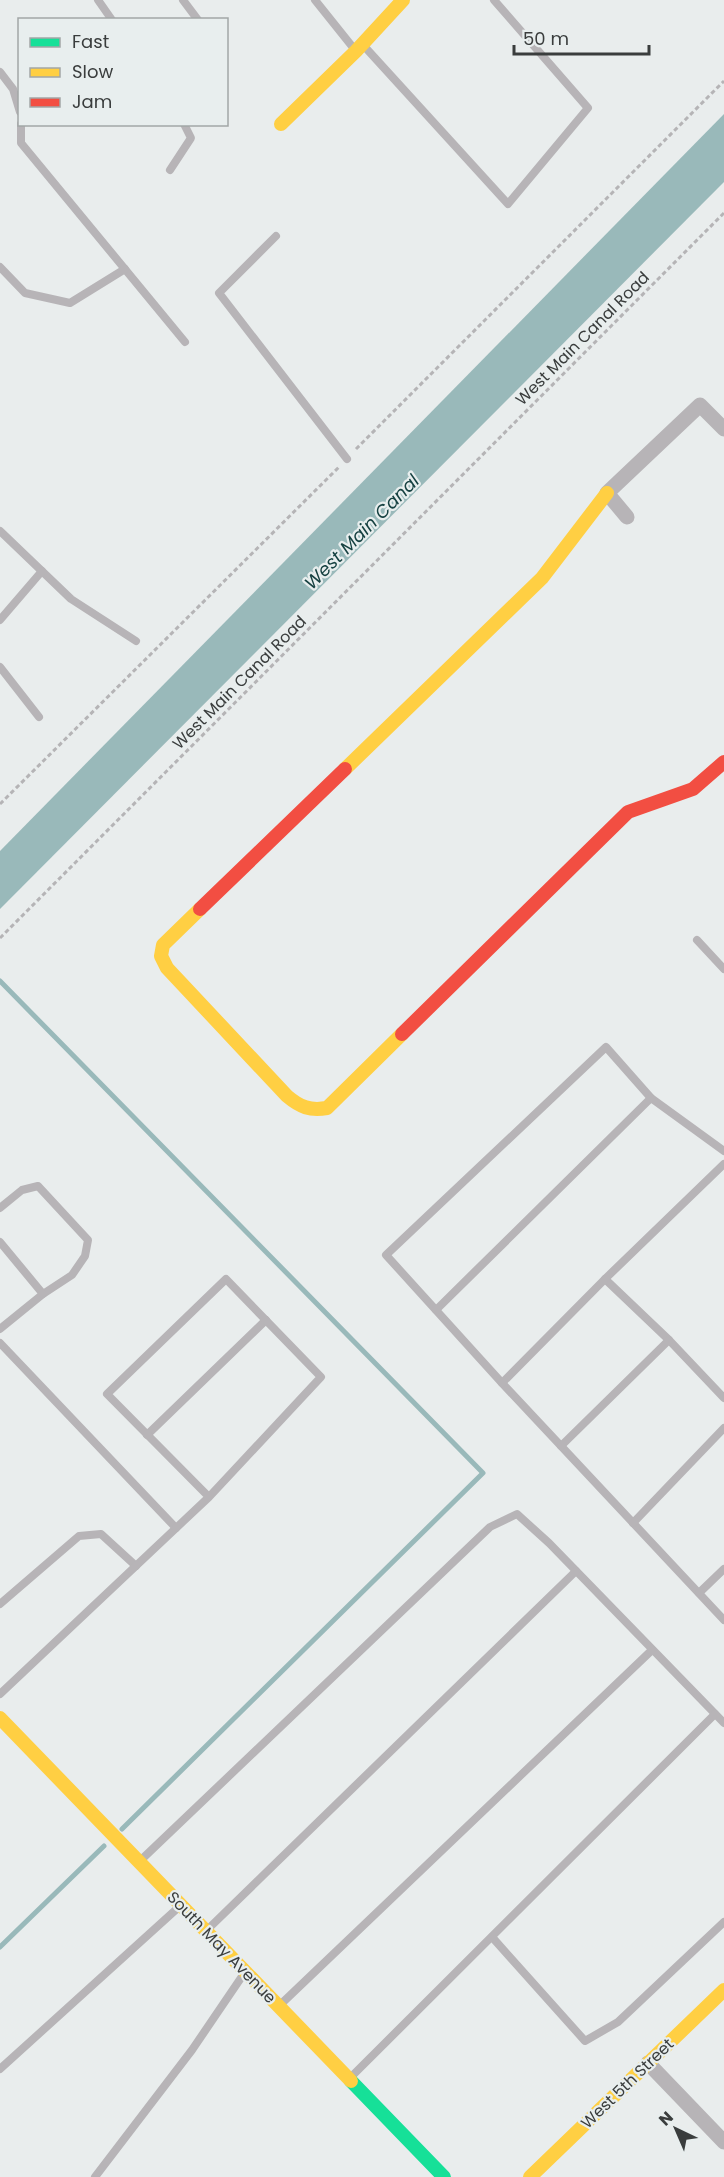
<svg xmlns="http://www.w3.org/2000/svg" width="724" height="2177" font-family="Poppins,sans-serif">
  <style>
    .water { fill: #99b9ba }
    .lines { fill: none; stroke-linecap: round; stroke-linejoin: round }
    .stream { stroke: #99b9ba; stroke-width: 5 }
    .path { stroke: #b5b4b6; stroke-width: 3; stroke-dasharray: 4.5 3; stroke-linecap: butt }
    .lane { stroke: #b7b4b7; stroke-width: 8 }
    .street { stroke: #b7b4b7; stroke-width: 15 }
    .fast { stroke: #16e098; stroke-width: 14 }
    .slow { stroke: #ffcf43; stroke-width: 14 }
    .jam { stroke: #f24e42; stroke-width: 14 }
    .labels { text-anchor: middle; stroke-width: 4.5; stroke-linejoin: round; paint-order: stroke }
    .street-label { font-size: 16px; fill: #3a3d3d; stroke: #e8eeee }
    .water-label { font-size: 18px; font-style: italic; fill: #174242; stroke: #e8eeee }
  </style>
  <rect width="100%" height="100%" fill="#e9eded"/>
  <!-- water -->
  <polygon class="water" points="724,114 724,182 0,909 0,851"/>
  <g class="lines">
    <!-- stream -->
    <g class="stream">
      <polyline points="0,981 483,1473 122,1829"/>
      <polyline points="0,1947 104,1846"/>
    </g>
    <!-- path -->
    <g class="path">
      <polyline points="356,449 724,81"/>
      <polyline points="0,804 339,467"/>
      <polyline points="0,938 724,213"/>
    </g>
    <!-- lane -->
    <g class="lane">
      <polyline points="98,0 112,20"/>
      <polyline points="183,0 198,20"/>
      <polyline points="315,0 355,50"/>
      <polyline points="364,46 508,204 588,108 494,0"/>
      <polyline points="0,72 13,89 20,112"/>
      <polyline points="21,124 21,143 185,342"/>
      <polyline points="170,170 191,138 184,124"/>
      <polyline points="276,236 219,293 347,459"/>
      <polyline points="0,267 25,293 70,303 125,269"/>
      <polyline points="0,531 71,599 136,641"/>
      <polyline points="0,620 42,571"/>
      <polyline points="0,667 39,717"/>
      <polyline points="697,940 724,969"/>
      <polyline points="724,1151 651,1098 606,1047 386,1255 502,1383 724,1620"/>
      <polyline points="0,1208 22,1190 38,1186 88,1240 85,1256 72,1275 43,1294 0,1329"/>
      <polyline points="0,1242 43,1294"/>
      <polyline points="605,1279 669,1340"/>
      <polyline points="436,1310 651,1098"/>
      <polyline points="0,1343 176,1528"/>
      <polyline points="502,1383 605,1279 724,1164"/>
      <polyline points="147,1435 266,1320"/>
      <polyline points="561,1446 669,1340 724,1398"/>
      <polyline points="633,1523 724,1428"/>
      <polyline points="699,1593 724,1569"/>
      <polyline points="0,1604 79,1536 101,1534 136,1566"/>
      <polyline points="0,1694 209,1497 321,1377 226,1279 107,1394 209,1497"/>
      <polyline points="141,1860 490,1527 517,1514 549,1543 724,1723"/>
      <polyline points="207,1930 576,1571"/>
      <polyline points="492,1937 585,2041 618,2022 724,1922"/>
      <polyline points="280,2005 652,1650"/>
      <polyline points="0,2069 180,1906"/>
      <polyline points="350,2078 715,1714"/>
      <polyline points="95,2177 192,2050 245,1972"/>
    </g>
    <!-- street -->
    <g class="street">
      <polyline points="627,517 607,493 700,405 724,429"/>
      <polyline points="648,2063 724,2142"/>
    </g>
    <!-- fast -->
    <polyline class="fast" points="351,2081 444,2177"/>
    <!-- slow -->
    <g class="slow">
      <polyline points="281,124 356,51 403,0"/>
      <polyline points="345,769 542,578 607,493"/>
      <path d="M200,909l-37,36 -2,11 6,12 120,128c13,11 23,15 40,12l75,-74"/>
      <polyline points="0,1718 351,2081"/>
      <polyline points="530,2177 724,1990"/>
    </g>
    <!-- jam -->
    <g class="jam">
      <polyline points="200,909 345,769"/>
      <polyline points="402,1034 628,812 693,789 724,762"/>
    </g>
  </g>
  <g class="labels">
    <!-- street labels -->
    <g class="street-label">
      <text transform="translate(582 338) rotate(-45)" y="6">West Main Canal Road</text>
      <text transform="translate(239 682) rotate(-45)" y="6">West Main Canal Road</text>
      <text transform="translate(222 1947) rotate(46)" y="6">South May Avenue</text>
      <text transform="translate(627 2083) rotate(-44)" y="6">West 5th Street</text>
    </g>
    <!-- water labels -->
    <g class="water-label">
      <text transform="translate(362 532) rotate(-45)" y="6">West Main Canal</text>
    </g>
  </g>
  <!-- legend -->
  <rect x="18" y="18" width="210" height="108" fill="#e8eeee" stroke="#a2a7a7" stroke-width="1.5"/>
  <rect x="30" y="38" width="30" height="9" fill="#16e098" stroke="#a2a7a7" stroke-width="1.5"/>
  <text x="72" y="48" font-size="18" fill="#3a3d3d">Fast</text>
  <rect x="30" y="68" width="30" height="9" fill="#ffcf43" stroke="#a2a7a7" stroke-width="1.5"/>
  <text x="72" y="78" font-size="18" fill="#3a3d3d">Slow</text>
  <rect x="30" y="98" width="30" height="9" fill="#f24e42" stroke="#a2a7a7" stroke-width="1.5"/>
  <text x="72" y="108" font-size="18" fill="#3a3d3d">Jam</text>
  <!-- north arrow -->
  <g transform="translate(676 2129) rotate(316)" stroke="#e8eeee" stroke-width="4.5" paint-order="stroke">
  <path d="M0-4.5L10 22L0 15L-10 22Z" fill="#3a3d3d"/>
  <text y="-9" font-size="16" font-weight="bold" text-anchor="middle" fill="#3a3d3d">N</text>
  </g>
  <!-- scale -->
  <path d="M514 45v9h135v-9" fill="none" stroke="#3a3d3d" stroke-width="3"/>
  <text x="523" y="45" font-size="18" fill="#3a3d3d" stroke="#e8eeee" stroke-width="4.5" paint-order="stroke">50 m</text>
</svg>
